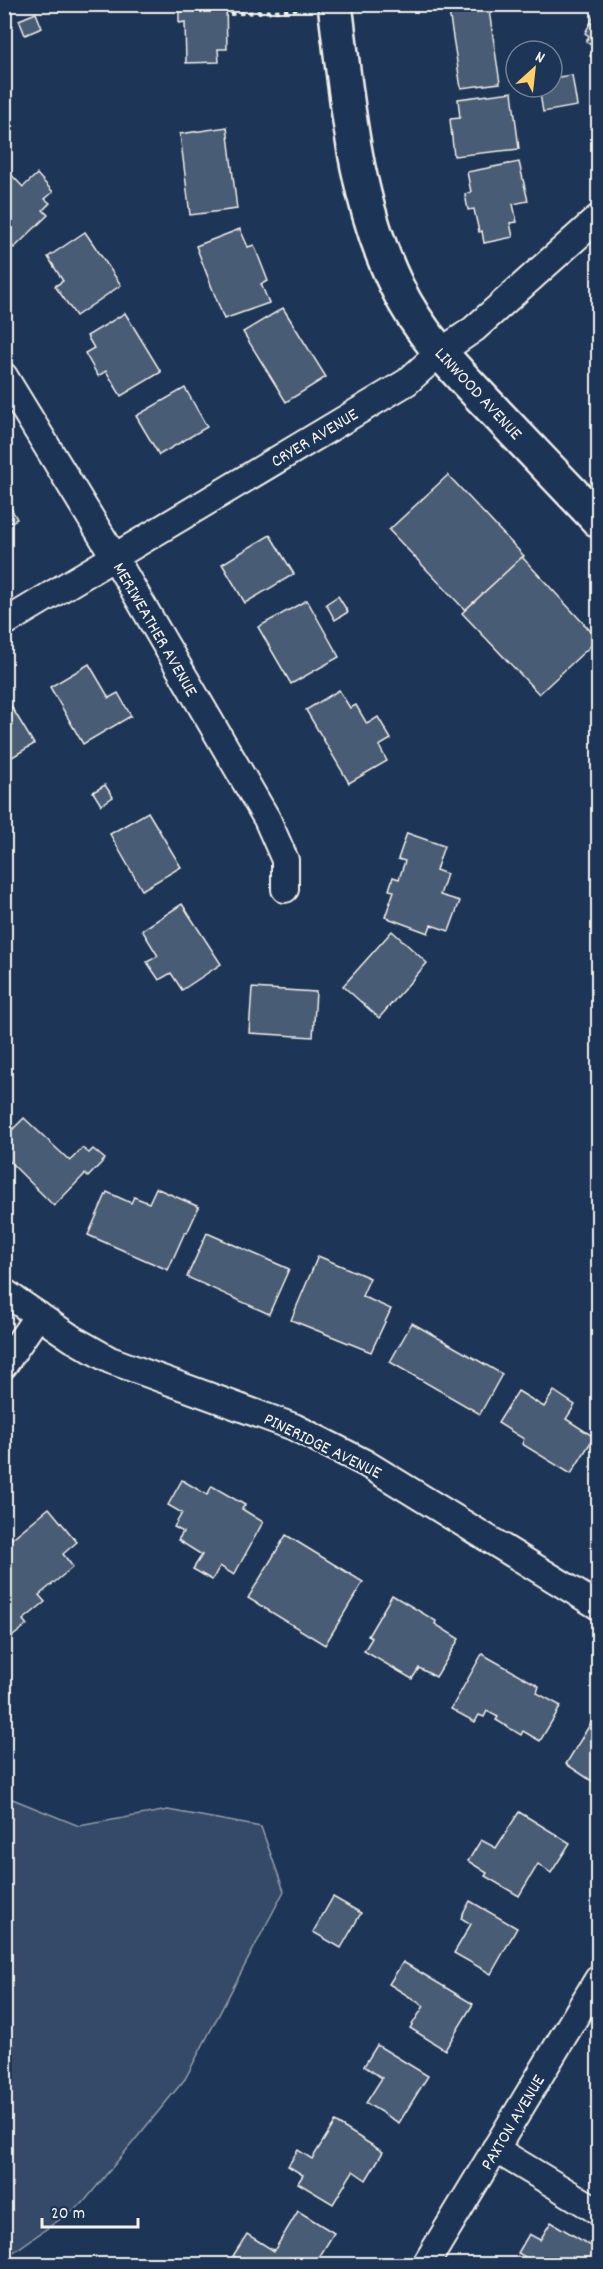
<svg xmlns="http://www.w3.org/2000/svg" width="603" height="2269" font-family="Dekko,sans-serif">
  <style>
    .green { fill: #354a67; stroke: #949ea8; stroke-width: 1.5 }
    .building { fill: #485b74; stroke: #f4f1e8; stroke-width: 1.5 }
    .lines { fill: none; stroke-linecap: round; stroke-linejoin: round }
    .street-casing { stroke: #f4f1e8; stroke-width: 30 }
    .secondary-casing { stroke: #f4f1e8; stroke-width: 38 }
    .path { stroke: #f4f1e8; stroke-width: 4; stroke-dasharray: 4.5 4.5; stroke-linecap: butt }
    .street { stroke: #1d3557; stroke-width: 26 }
    .secondary { stroke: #1d3557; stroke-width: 33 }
    .labels { text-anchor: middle; stroke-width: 5; stroke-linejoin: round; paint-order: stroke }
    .street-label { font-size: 18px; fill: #f4f1e8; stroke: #1d3557 }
  </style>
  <rect width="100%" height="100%" fill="#1d3557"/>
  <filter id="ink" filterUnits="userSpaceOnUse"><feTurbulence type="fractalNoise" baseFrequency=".0167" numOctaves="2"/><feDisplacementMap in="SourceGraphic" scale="12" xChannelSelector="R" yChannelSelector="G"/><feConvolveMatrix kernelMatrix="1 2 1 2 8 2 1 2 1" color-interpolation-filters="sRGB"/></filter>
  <g filter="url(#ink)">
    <!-- green -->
    <polygon class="green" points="5,1796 79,1826 168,1810 261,1827 284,1891 185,2079 83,2203 5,2258"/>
    <!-- building -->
    <g class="building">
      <polygon points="179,4 226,4 227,49 218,49 219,62 186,63 185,22 179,23"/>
      <polygon points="488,4 500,83 461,88 448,5"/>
      <polygon points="598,9 598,61 590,56 596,47 586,42 589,36 585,33"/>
      <polygon points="36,13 42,28 25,35 19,20"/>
      <polygon points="572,75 577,106 543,112 539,87 552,87 552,78"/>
      <polygon points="512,92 519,149 454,156 450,119 460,118 458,99"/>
      <polygon points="227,127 237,209 190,215 180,134"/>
      <polygon points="519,162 528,201 513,204 517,222 510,223 513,237 484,243 482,231 479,232 474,209 468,210 465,194 471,192 467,172"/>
      <polygon points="4,167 23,187 37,174 53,192 45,199 50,203 43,210 48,215 14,248 4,237"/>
      <polygon points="240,229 248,247 254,245 268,281 261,284 269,303 224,319 196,246"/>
      <polygon points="85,232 121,285 76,316 55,286 63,281 48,257"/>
      <polygon points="283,308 326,377 286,402 243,332"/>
      <polygon points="125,313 161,372 121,396 106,371 98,376 85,353 94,348 87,336"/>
      <polygon points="185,388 207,427 159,455 136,416"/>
      <polygon points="448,475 524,556 465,610 389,530"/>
      <polygon points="4,496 17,519 4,526"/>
      <polygon points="270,535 294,574 245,603 222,564"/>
      <polygon points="522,557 598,639 539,694 462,613"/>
      <polygon points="338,596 348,612 335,620 326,604"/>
      <polygon points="307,600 339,657 291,684 258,627"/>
      <polygon points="89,664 109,698 118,693 131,716 83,744 50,687"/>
      <polygon points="339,690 350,708 356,705 367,724 378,717 391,739 379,746 387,761 349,783 306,710"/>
      <polygon points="11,706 34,744 4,762 4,710"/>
      <polygon points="105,785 113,797 101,805 93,792"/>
      <polygon points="148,812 181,867 142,890 110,834"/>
      <polygon points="407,833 444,846 436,870 447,874 440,895 460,901 449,931 431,925 428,933 385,917 394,891 389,890 393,877 399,879 405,861 398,859"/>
      <polygon points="182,904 221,964 182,990 171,973 159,980 147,962 158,956 142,930"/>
      <polygon points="392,931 427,963 379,1018 343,986"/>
      <polygon points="252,988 316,992 313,1037 249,1033"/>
      <polygon points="24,1118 70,1161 82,1148 89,1153 93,1149 105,1159 88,1177 85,1174 54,1206 4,1156 4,1138"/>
      <polygon points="156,1188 199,1207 187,1233 185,1232 168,1270 88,1235 107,1192 131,1203 134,1197 149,1203"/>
      <polygon points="207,1233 289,1269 269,1314 187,1277"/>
      <polygon points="318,1256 370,1278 362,1296 391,1309 371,1352 291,1320"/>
      <polygon points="412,1323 502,1374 480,1414 390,1362"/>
      <polygon points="518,1391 544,1407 554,1391 575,1405 566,1419 594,1437 571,1474 522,1444 524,1439 498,1423"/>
      <polygon points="182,1480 207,1495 212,1486 245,1505 242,1509 263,1522 234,1575 220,1566 212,1580 193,1569 202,1555 178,1540 183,1532 174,1527 182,1513 168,1505"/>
      <polygon points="49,1508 77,1542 63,1554 73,1567 39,1595 45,1602 23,1620 27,1625 4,1643 4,1561 7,1559 4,1556 4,1545"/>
      <polygon points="286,1535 363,1582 325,1645 248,1598"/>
      <polygon points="392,1595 436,1621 435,1624 459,1639 436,1677 419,1668 412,1679 364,1651 372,1638 368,1636"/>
      <polygon points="482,1654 539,1686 537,1693 561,1706 540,1741 523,1731 521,1735 496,1720 498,1717 487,1711 484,1717 479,1715 475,1722 451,1709"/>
      <polygon points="592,1721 598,1725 598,1785 566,1764"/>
      <polygon points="519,1812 570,1843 551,1873 538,1864 519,1896 485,1876 487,1873 468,1861 481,1840 496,1848"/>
      <polygon points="333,1897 361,1913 341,1948 313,1932"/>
      <polygon points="470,1901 517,1928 491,1974 454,1953 471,1924 461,1918"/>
      <polygon points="403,1962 473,2004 445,2050 410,2028 424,2006 389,1984"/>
      <polygon points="377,2045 428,2076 399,2123 366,2103 382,2078 364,2066"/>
      <polygon points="335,2122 383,2152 366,2180 353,2171 333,2204 298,2183 303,2175 288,2166 298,2150 312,2159"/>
      <polygon points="298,2211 334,2233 315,2264 247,2264 233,2256 247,2234 274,2251"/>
      <polygon points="551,2222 598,2250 592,2264 526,2264 529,2259 518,2253 529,2234 540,2240"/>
    </g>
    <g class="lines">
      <!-- street casing -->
      <g class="street-casing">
        <g id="street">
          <polyline points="4,376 115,558 267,819 285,860 285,889"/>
          <polyline points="4,623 407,382 439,353 474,329 598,218"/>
          <polyline points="4,1292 73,1339 110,1360 294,1427 365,1463 598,1606"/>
          <polyline points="4,1365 38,1315"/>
          <polyline points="495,2149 598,2211"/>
          <polyline points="426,2264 598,1979"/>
        </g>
      </g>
      <!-- secondary casing -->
      <g class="secondary-casing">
        <path id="secondary" d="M335,4c12,96 19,195 62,283 24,50 63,88 101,128 33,35 67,70 100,105"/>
      </g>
      <!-- path -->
      <polyline class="path" points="230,14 302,9"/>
      <!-- street -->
      <use href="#street" class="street"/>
      <!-- secondary -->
      <use href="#secondary" class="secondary"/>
    </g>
  </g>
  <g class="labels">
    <!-- street labels -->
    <g class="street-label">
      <text transform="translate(479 393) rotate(47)" y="6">LINWOOD AVENUE</text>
      <text transform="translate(314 437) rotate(-31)" y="6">CRYER AVENUE</text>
      <text transform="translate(156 629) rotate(60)" y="6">MERIWEATHER AVENUE</text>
      <text transform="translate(323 1445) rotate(26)" y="6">PINERIDGE AVENUE</text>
      <text transform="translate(512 2122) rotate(-59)" y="6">PAXTON AVENUE</text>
    </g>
  </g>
  <!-- margin -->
  <rect width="603" height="2269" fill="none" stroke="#1d3557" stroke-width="24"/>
  <rect x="12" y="12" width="579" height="2245" fill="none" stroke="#f4f1e8" stroke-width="2" filter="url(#ink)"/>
  <!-- north arrow -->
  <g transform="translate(534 69) rotate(27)"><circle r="28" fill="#1d3557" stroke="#738091" stroke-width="1.5"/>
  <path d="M0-4.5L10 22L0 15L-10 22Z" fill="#ffd166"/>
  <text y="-9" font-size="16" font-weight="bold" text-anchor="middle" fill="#f4f1e8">N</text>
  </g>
  <!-- scale -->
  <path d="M42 2218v9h96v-9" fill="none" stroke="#f4f1e8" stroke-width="3"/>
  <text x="51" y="2218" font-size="18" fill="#f4f1e8" stroke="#1d3557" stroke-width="4.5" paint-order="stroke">20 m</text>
</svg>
